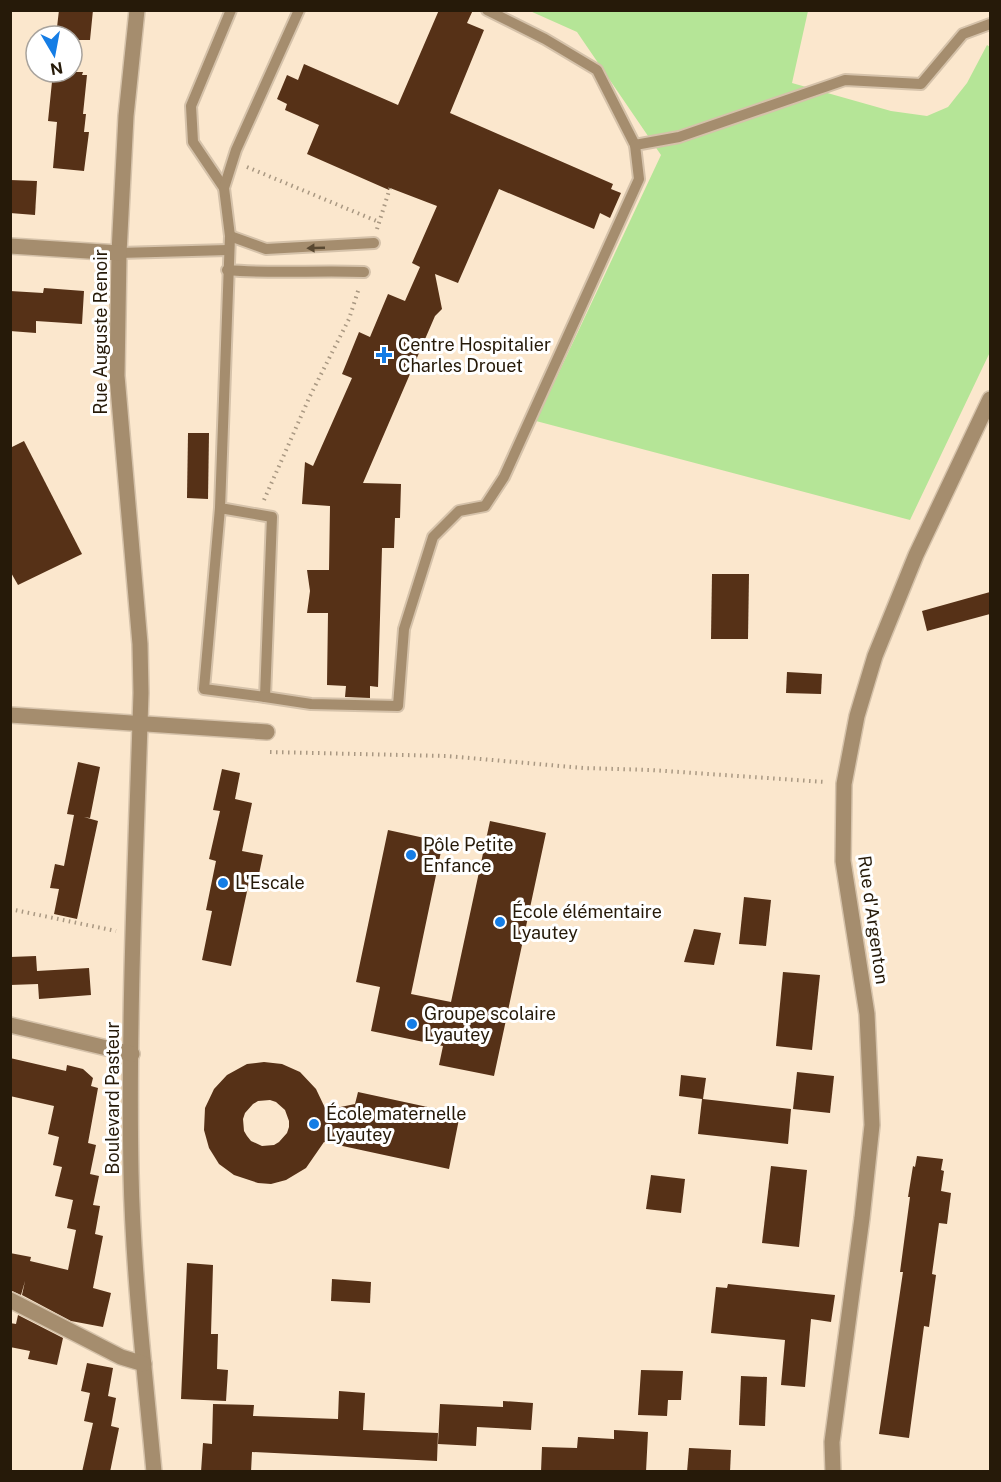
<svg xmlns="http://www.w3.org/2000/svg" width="1001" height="1482" font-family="'Public Sans',sans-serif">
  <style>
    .green { fill: #b5e597 }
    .building { fill: #563117; fill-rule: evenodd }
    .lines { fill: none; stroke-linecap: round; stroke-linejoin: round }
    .lane-casing { stroke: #d5c2aa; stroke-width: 14 }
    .street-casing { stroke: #d5c2aa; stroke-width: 18 }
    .path { stroke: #a99882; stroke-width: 4; stroke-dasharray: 1.5 4.5; stroke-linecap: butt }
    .lane { stroke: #a58d6e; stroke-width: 10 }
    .street { stroke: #a58d6e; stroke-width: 15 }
    .oneway { fill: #594831 }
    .poi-dot { fill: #157de5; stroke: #fff; stroke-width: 2 }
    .labels { text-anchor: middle; stroke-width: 6; stroke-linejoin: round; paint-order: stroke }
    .street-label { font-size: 18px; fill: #261a09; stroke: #fff }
    .poi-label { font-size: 18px; fill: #261a09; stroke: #fff; text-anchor: start }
  </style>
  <rect width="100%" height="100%" fill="#fbe7cd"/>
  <!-- green -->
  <polygon class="green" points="530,11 808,11 792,83 891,111 927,116 948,107 967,83 987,45 990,47 990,352 910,520 536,421 661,155 577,32"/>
  <!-- building -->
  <g class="building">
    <polygon points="59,10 93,10 90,40 72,40 72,36 56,36"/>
    <polygon points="439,10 473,10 467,23 484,30 450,113 613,184 611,189 621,193 610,218 600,213 594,229 499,189 458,283 435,274 442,309 435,316 363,483 401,484 400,518 395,518 394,548 382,548 378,687 370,686 370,698 345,697 346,686 327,685 328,613 307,613 310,591 307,570 329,570 330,506 302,504 305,462 313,466 352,378 342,374 359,332 370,337 388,294 405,301 420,267 412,263 437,206 390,188 389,190 307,154 319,125 285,110 287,104 277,99 287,75 298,80 304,64 398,105"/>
    <polygon points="53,72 83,72 82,75 87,75 83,114 86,114 84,132 89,132 84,171 53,168 57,122 48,121"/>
    <polygon points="10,180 37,181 35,215 10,213"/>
    <polygon points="44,288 84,291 82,324 36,321 36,333 10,331 10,291 43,293"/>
    <polygon points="188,433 209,433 208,499 187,498"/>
    <polygon points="24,441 82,554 18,585 10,571 10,448"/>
    <polygon points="712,574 749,574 748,639 711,639"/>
    <polygon points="990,592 990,614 927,631 922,611"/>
    <polygon points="787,672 822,674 821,694 786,693"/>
    <polygon points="78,762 100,767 90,818 84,817 98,821 77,919 54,914 59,889 50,888 55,864 64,866 74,815 67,814 68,809"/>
    <polygon points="222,769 240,773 235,799 252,803 242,851 263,855 259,874 251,873 231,966 202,960 212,911 206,910 216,861 209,859 220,811 213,810"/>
    <polygon points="490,821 546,833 494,1076 439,1065 443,1046 371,1031 380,987 356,982 388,830 420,837 443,842 411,994 451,1002"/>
    <polygon points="744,897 771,900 766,946 739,944"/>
    <polygon points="694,929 721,933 714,965 684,962"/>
    <polygon points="36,956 37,971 89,968 91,995 39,999 38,984 10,985 10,957"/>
    <polygon points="783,972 820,975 812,1050 776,1046"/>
    <polygon points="10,1058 66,1071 67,1065 83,1069 93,1078 91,1086 98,1088 88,1143 96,1145 90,1174 99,1176 93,1205 100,1206 95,1234 103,1236 93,1288 111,1293 103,1327 71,1321 22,1295 25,1281 21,1295 10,1290 10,1253 31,1257 30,1261 68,1270 76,1230 67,1228 73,1200 55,1196 62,1167 53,1165 59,1137 48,1134 54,1106 10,1096"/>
    <path d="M264,1062l18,2 18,8 16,17 10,21 29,-6 3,-12 102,22 -11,55 -125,-27 -18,26 -20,12 -15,4 -13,-1 -24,-8 -15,-11 -10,-16 -5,-18 1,-22 9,-19 13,-14 20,-11zM270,1100l6,2 9,8 4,11v6l-2,6 -8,9 -5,3 -12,1 -11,-5 -4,-5 -3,-5 -1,-12 2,-6 8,-9 5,-3z"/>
    <polygon points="797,1072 834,1076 830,1113 793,1109"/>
    <polygon points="681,1075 706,1078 703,1099 791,1109 788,1144 698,1134 702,1099 679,1096"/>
    <polygon points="917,1156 943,1159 941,1170 944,1171 941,1191 951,1193 947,1224 939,1223 932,1274 936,1275 929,1327 924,1326 909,1438 879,1434 903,1272 900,1272 910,1197 908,1197 913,1166 915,1167"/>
    <polygon points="771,1166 807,1170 799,1247 762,1243"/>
    <polygon points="651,1175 685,1179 681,1213 646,1209"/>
    <polygon points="187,1263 213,1265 211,1334 218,1334 217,1369 228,1370 226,1401 181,1399"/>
    <polygon points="332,1279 371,1282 370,1303 331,1301"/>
    <polygon points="728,1284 835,1295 831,1322 811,1319 805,1387 781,1385 785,1340 711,1333 716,1287 727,1288"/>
    <polygon points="18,1315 63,1338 57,1365 28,1359 30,1351 10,1347 10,1323 16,1324"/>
    <polygon points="87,1363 113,1368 108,1396 116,1398 111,1426 119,1428 110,1472 82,1472 93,1423 84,1421 90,1393 81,1391"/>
    <polygon points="641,1370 683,1371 681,1400 668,1400 667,1416 638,1415"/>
    <polygon points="741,1376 767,1377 765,1426 739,1425"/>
    <polygon points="339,1391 365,1393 363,1430 438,1433 437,1461 252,1452 251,1472 201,1472 203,1443 212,1444 213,1404 254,1405 253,1416 338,1419"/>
    <polygon points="503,1401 533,1403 531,1430 477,1427 476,1446 438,1444 440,1404 503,1407"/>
    <polygon points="614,1430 648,1432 646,1472 541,1472 542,1447 577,1448 578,1437 614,1439"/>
    <polygon points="689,1448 731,1450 730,1472 687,1472"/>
  </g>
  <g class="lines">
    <!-- lane casing -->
    <g class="lane-casing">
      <g id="lane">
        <polyline points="487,10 545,39 597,70 635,145"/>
        <polyline points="224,188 193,142 191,106 231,10"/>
        <polyline points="230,236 266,249 374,243"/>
        <polyline points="119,253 228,250"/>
        <path d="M227,270c46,4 91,0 137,2"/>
        <polyline points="220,508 272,517 265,697 204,689 220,508 230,236 224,188 236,150 299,10"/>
        <polyline points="265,697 311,704 398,706 404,629 433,537 459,511 485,506 504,477 639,179 635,145 679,137 845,80 921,84 963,34 990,24"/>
      </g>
    </g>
    <!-- street casing -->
    <g class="street-casing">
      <g id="street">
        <path d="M137,10l-11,106 -7,137 -2,123 23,268 1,49c-5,160 -13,321 -10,480 2,100 14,200 23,299"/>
        <polyline points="10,246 119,253"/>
        <polyline points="10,715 267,732"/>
        <polyline points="10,1025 132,1054"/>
        <polyline points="10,1300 121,1357 144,1364"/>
        <polyline points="833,1472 832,1442 862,1218 872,1125 867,1014 843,861 844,784 857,716 875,656 916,555 990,399"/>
      </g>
    </g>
    <!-- path -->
    <g class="path">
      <polyline points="247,167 379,222"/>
      <polyline points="377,229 390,188"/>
      <polyline points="264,500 310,396 349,319 359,288"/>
      <polyline points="270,752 447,756 583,768 651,770 825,782"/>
      <polyline points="10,909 116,931"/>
    </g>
    <!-- lane -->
    <use href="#lane" class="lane"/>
    <!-- street -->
    <use href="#street" class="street"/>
  </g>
  <!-- one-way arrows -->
  <defs><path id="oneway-solid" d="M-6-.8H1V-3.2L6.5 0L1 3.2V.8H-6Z" transform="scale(1.5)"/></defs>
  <use class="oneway" href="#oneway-solid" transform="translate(316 248) rotate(178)"/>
  <!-- markers -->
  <g class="poi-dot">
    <path d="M381 346h6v6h6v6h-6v6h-6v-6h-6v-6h6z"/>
    <circle cx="411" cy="855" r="6"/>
    <circle cx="223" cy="883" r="6"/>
    <circle cx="500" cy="922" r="6"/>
    <circle cx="412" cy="1024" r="6"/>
    <circle cx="314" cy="1124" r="6"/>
  </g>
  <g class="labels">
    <!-- street labels -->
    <g class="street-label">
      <text transform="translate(101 332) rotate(-90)" y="6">Rue Auguste Renoir</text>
      <text transform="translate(873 920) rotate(82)" y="6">Rue d'Argenton</text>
      <text transform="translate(113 1098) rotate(-90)" y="6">Boulevard Pasteur</text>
    </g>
    <!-- poi labels -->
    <g class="poi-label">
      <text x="398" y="351">Centre Hospitalier<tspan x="398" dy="21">Charles Drouet</tspan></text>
      <text x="423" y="851">Pôle Petite<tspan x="423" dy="21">Enfance</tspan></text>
      <text x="235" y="889">L'Escale</text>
      <text x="512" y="918">École élémentaire<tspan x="512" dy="21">Lyautey</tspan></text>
      <text x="424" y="1020">Groupe scolaire<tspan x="424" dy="21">Lyautey</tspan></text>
      <text x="326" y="1120">École maternelle<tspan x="326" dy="21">Lyautey</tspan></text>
    </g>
  </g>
  <!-- border -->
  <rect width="1001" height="1482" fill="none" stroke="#261a09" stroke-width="24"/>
  <!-- north arrow -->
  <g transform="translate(54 54) rotate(170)"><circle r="28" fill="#ffffff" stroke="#a8a39d" stroke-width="1.5"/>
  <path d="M0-4.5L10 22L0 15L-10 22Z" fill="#157de5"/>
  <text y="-9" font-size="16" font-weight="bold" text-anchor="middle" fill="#261a09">N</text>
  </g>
</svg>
